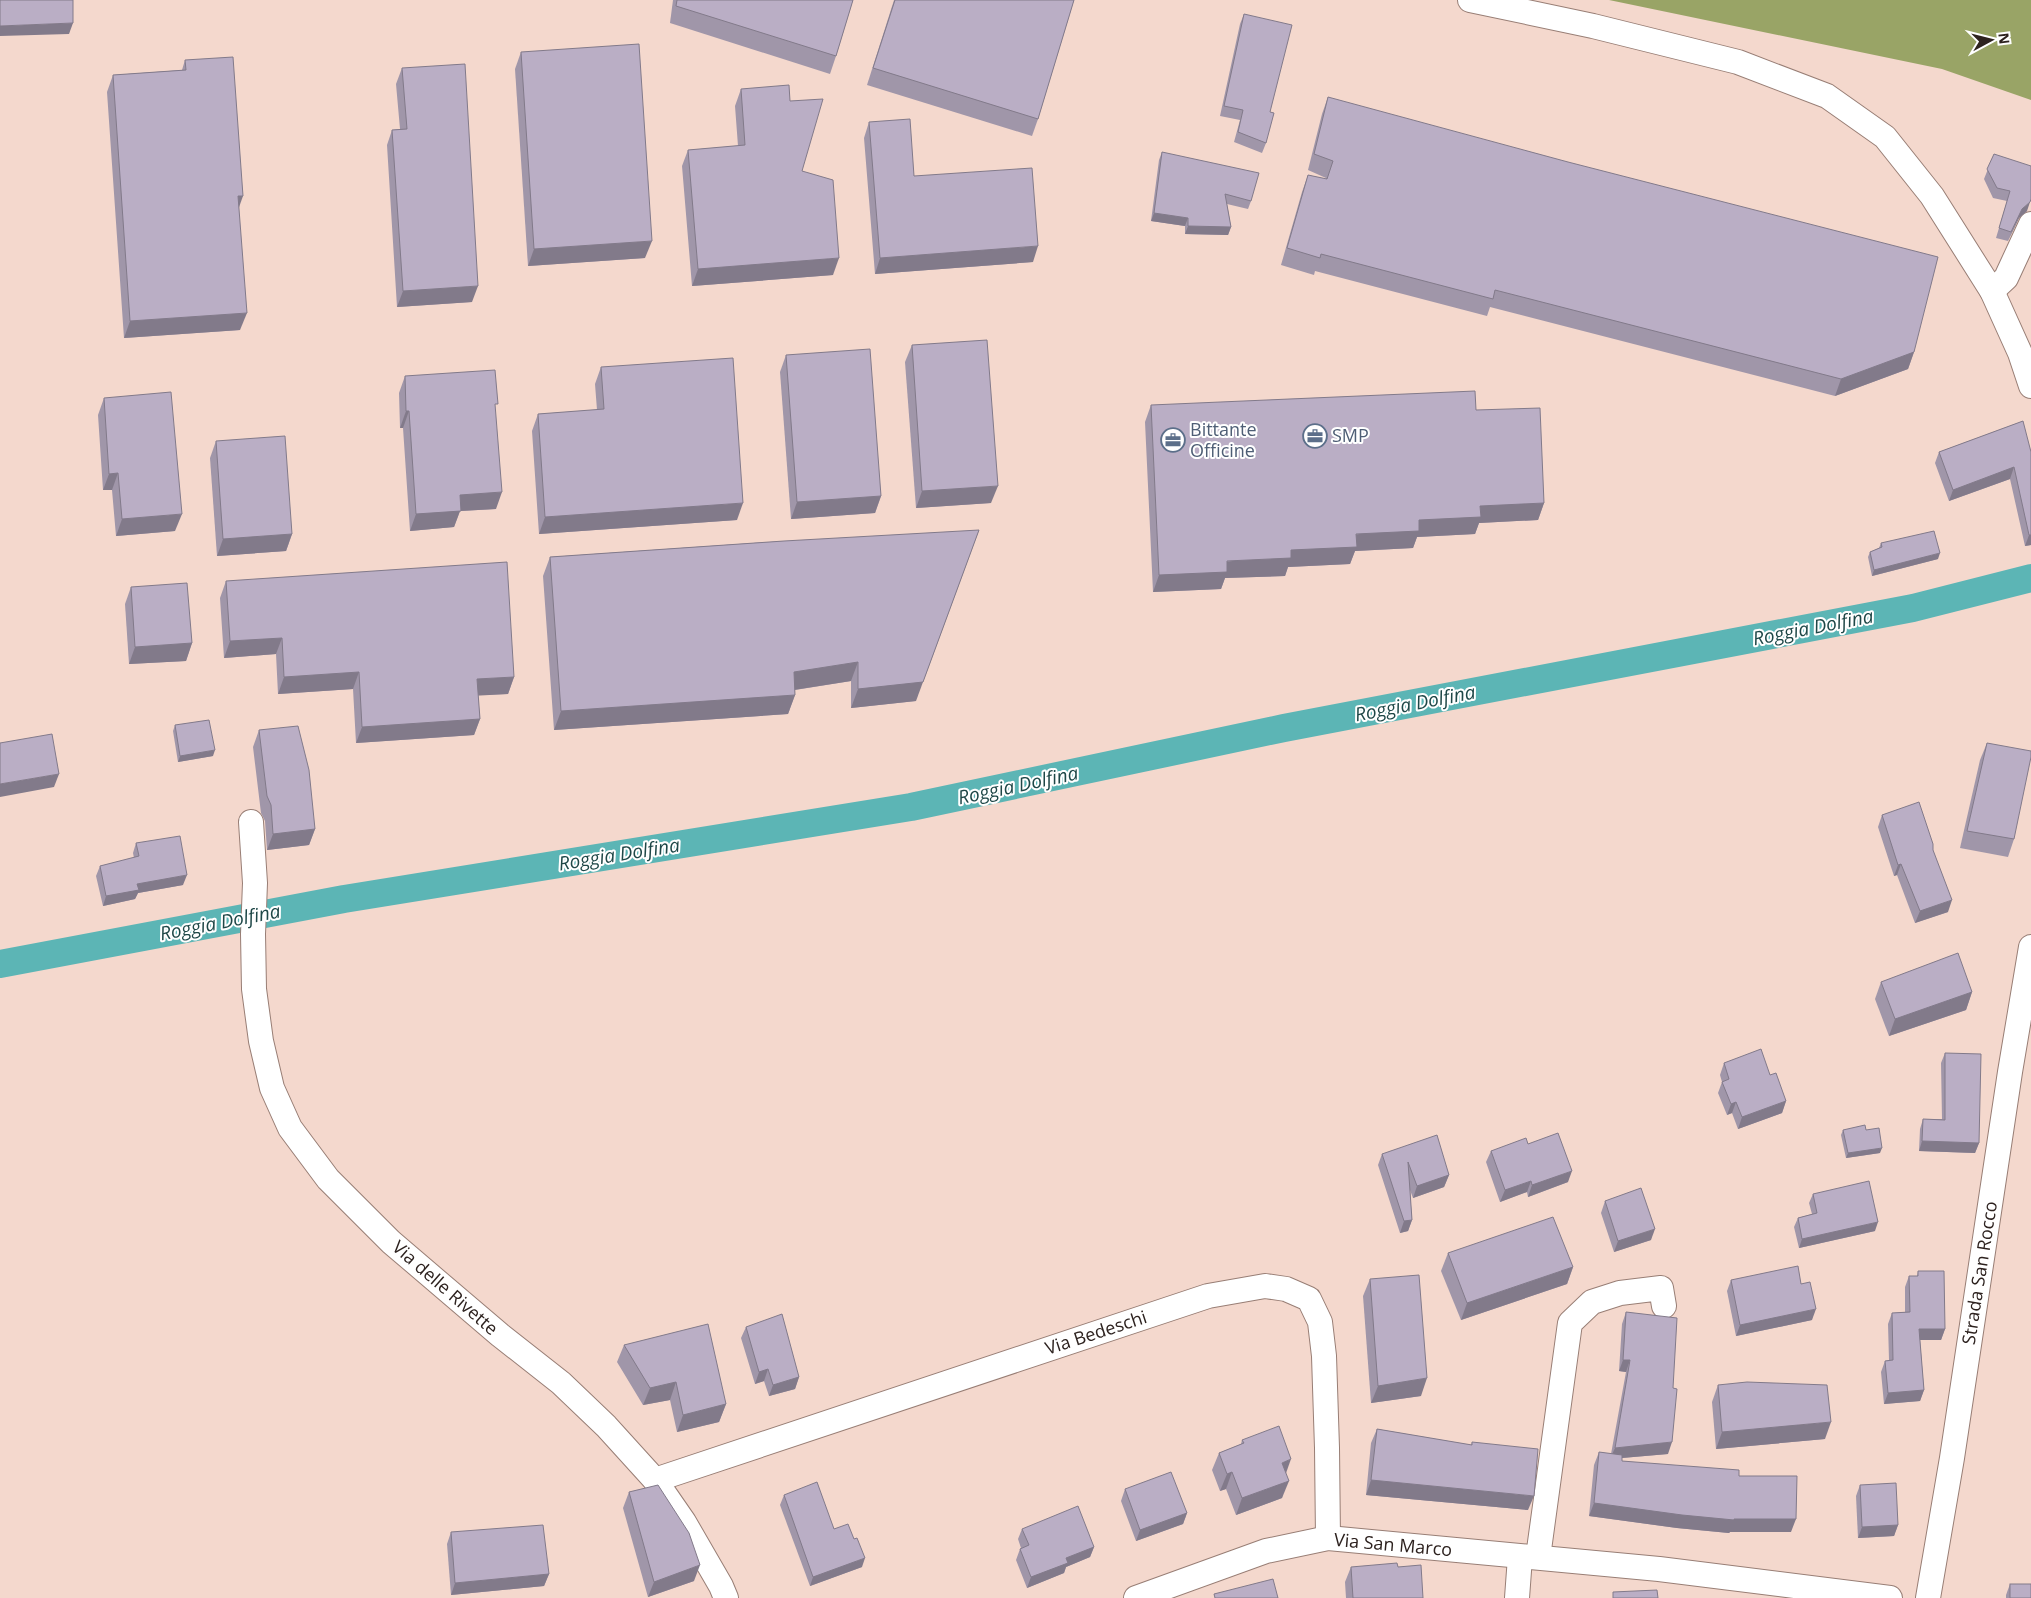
<svg xmlns="http://www.w3.org/2000/svg" width="2031" height="1598" font-family="'Open Sans',sans-serif">
  <style>
    .forest { fill: #99a466 }
    .lines { fill: none; stroke-linecap: round; stroke-linejoin: round }
    .canal { stroke: #5cb5b5; stroke-width: 28 }
    .street-casing { stroke: #987e75; stroke-width: 26 }
    .street { stroke: #fff; stroke-width: 24 }
    .wall { fill: #a096a9 }
    .shaded-wall { fill: #827a8a }
    .building { fill: #baaec5; stroke: #827a8a }
    .labels { text-anchor: middle; stroke-width: 4; stroke-linejoin: round; paint-order: stroke }
    .service-label { font-size: 18px; fill: #4e5e75; stroke: #fff; text-anchor: start }
    .street-label { font-size: 18px; fill: #2d221f; stroke: #fff }
    .water-label { font-size: 19px; font-style: italic; fill: #1e4747; stroke: #fff }
  </style>
  <rect width="100%" height="100%" fill="#f4d8cd"/>
  <!-- forest -->
  <polygon class="forest" points="1609,0 2031,0 2031,100 1942,69"/>
  <g class="lines">
    <!-- canal -->
    <polyline class="canal" points="0,964 344,899 911,807 1284,728 1913,608 2031,578"/>
    <!-- street casing -->
    <g class="street-casing">
      <g id="street">
        <polyline points="1470,0 1593,26 1738,62 1827,96 1885,137 1932,196 1992,291 2020,353 2031,386"/>
        <polyline points="1992,291 2006,278 2031,224"/>
        <polyline points="251,822 255,883 253,934 254,989 261,1041 272,1088 290,1128 328,1179 391,1242 500,1335 561,1383 606,1426 655,1480 684,1522 721,1586 726,1598"/>
        <polyline points="655,1480 1208,1296 1265,1286 1286,1289 1309,1299 1320,1322 1324,1356 1327,1448 1328,1538"/>
        <polyline points="1538,1557 1570,1323 1592,1302 1620,1293 1661,1288 1664,1306"/>
        <polyline points="1136,1598 1266,1551 1328,1538 1659,1569 1890,1598"/>
        <polyline points="1517,1598 1520,1557"/>
        <polyline points="1928,1598 1952,1458 2010,1072 2031,947"/>
      </g>
    </g>
    <!-- street -->
    <use href="#street" class="street"/>
  </g>
  <!-- wall -->
  <g class="wall">
    <polygon points="673,0 853,0 836,56 830,74 670,23"/>
    <polygon points="894,0 1074,0 1038,119 1032,136 867,85"/>
    <polygon points="1244,14 1270,112 1266,143 1262,153 1234,142 1240,120 1220,116 1240,24"/>
    <polygon points="521,52 645,258 528,266 515,69"/>
    <polygon points="185,60 239,206 240,330 124,338 107,92 113,75 182,70"/>
    <polygon points="402,68 472,302 397,307 387,145 392,130 400,129 396,84"/>
    <polygon points="741,89 790,101 802,171 833,275 692,286 682,166 688,150 738,146 735,106"/>
    <polygon points="1328,97 1914,352 1908,369 1835,396 1490,307 1487,316 1315,271 1314,275 1281,265 1302,192 1308,175 1326,179 1326,178 1308,170 1322,114"/>
    <polygon points="869,122 914,176 1033,262 875,274 864,138"/>
    <polygon points="1162,152 1251,201 1248,209 1227,204 1231,227 1228,235 1185,234 1185,226 1151,221 1159,160"/>
    <polygon points="1994,154 2027,211 2019,218 2008,241 1996,238 2007,201 1993,198 1984,179"/>
    <polygon points="912,345 991,503 916,508 905,362"/>
    <polygon points="786,355 881,496 875,513 791,519 780,372"/>
    <polygon points="601,367 737,520 539,534 532,431 538,414 597,410 595,384"/>
    <polygon points="405,376 495,411 496,509 460,511 454,527 410,531 403,428 400,428 399,393"/>
    <polygon points="104,398 175,531 116,536 112,490 103,490 98,415"/>
    <polygon points="1151,405 1476,410 1544,503 1538,520 1479,523 1475,534 1417,537 1413,548 1355,551 1350,564 1288,567 1285,576 1225,578 1221,589 1153,592 1145,422"/>
    <polygon points="2023,421 2031,545 2025,546 2010,479 1949,501 1935,463 1939,452"/>
    <polygon points="216,441 292,534 286,551 217,556 210,458"/>
    <polygon points="784,541 916,701 851,708 851,681 795,690 795,695 788,714 554,730 543,576 550,557"/>
    <polygon points="1881,543 1938,559 1872,576 1868,557 1870,552 1879,548"/>
    <polygon points="226,581 514,677 508,694 478,695 480,719 474,735 356,743 353,689 278,694 276,654 224,658 220,598"/>
    <polygon points="131,587 192,643 186,661 129,664 125,604"/>
    <polygon points="175,725 213,756 178,762 173,731"/>
    <polygon points="259,730 315,829 309,845 267,850 265,821 261,813 253,747"/>
    <polygon points="1987,743 2014,839 2008,857 1960,848 1980,760"/>
    <polygon points="1882,815 1933,850 1948,912 1915,923 1897,875 1894,876 1878,827"/>
    <polygon points="136,843 183,885 138,893 135,899 103,906 96,876 100,866 134,858 133,853"/>
    <polygon points="1881,982 1972,992 1966,1010 1889,1036 1875,999"/>
    <polygon points="1945,1053 1979,1143 1975,1153 1919,1151 1920,1129 1923,1119 1942,1119 1941,1063"/>
    <polygon points="1724,1063 1770,1075 1786,1101 1782,1113 1738,1129 1732,1113 1727,1115 1718,1093 1722,1082 1720,1075"/>
    <polygon points="1843,1130 1866,1130 1880,1153 1846,1158 1841,1135"/>
    <polygon points="1528,1144 1568,1182 1528,1197 1527,1192 1500,1202 1486,1162 1491,1151"/>
    <polygon points="1382,1154 1449,1175 1444,1187 1413,1198 1410,1190 1412,1220 1408,1231 1400,1233 1378,1165"/>
    <polygon points="1813,1194 1875,1231 1799,1248 1794,1227 1798,1218 1812,1214 1809,1203"/>
    <polygon points="1605,1201 1651,1240 1614,1252 1601,1213"/>
    <polygon points="1448,1253 1573,1267 1567,1284 1461,1320 1441,1271"/>
    <polygon points="1918,1271 1945,1329 1941,1340 1920,1340 1924,1390 1920,1401 1884,1404 1881,1372 1885,1361 1889,1360 1888,1324 1892,1313 1905,1312 1905,1287 1909,1276 1917,1276"/>
    <polygon points="1370,1279 1421,1396 1371,1403 1363,1296"/>
    <polygon points="1731,1280 1801,1284 1812,1320 1736,1336 1727,1291"/>
    <polygon points="1626,1312 1668,1454 1622,1458 1622,1461 1739,1476 1791,1532 1730,1532 1729,1533 1677,1528 1589,1516 1594,1465 1599,1452 1611,1454 1626,1372 1619,1371 1622,1324"/>
    <polygon points="746,1327 799,1377 795,1389 769,1396 764,1381 755,1384 741,1338"/>
    <polygon points="624,1345 726,1404 719,1422 677,1432 670,1400 643,1405 617,1362"/>
    <polygon points="1718,1385 1825,1439 1716,1449 1712,1402"/>
    <polygon points="1377,1429 1471,1445 1472,1442 1528,1510 1366,1495 1371,1443"/>
    <polygon points="1242,1440 1286,1474 1282,1498 1236,1515 1226,1489 1220,1491 1212,1470 1219,1453 1241,1444"/>
    <polygon points="1860,1485 1898,1525 1894,1536 1858,1538 1856,1496"/>
    <polygon points="1125,1489 1187,1513 1183,1524 1136,1541 1121,1501"/>
    <polygon points="629,1492 694,1581 648,1597 623,1508"/>
    <polygon points="784,1495 862,1567 810,1586 780,1505"/>
    <polygon points="1022,1529 1094,1547 1090,1557 1066,1567 1064,1573 1027,1588 1016,1560 1020,1549 1021,1548 1018,1539"/>
    <polygon points="451,1532 549,1574 544,1586 451,1595 447,1544"/>
    <polygon points="1351,1567 1398,1567 1423,1598 1346,1598 1345,1582"/>
    <polygon points="2010,1584 2031,1598 2006,1598 2006,1595"/>
  </g>
  <!-- shaded-wall -->
  <g class="shaded-wall">
    <polygon points="73,23 69,34 0,36 0,26"/>
    <polygon points="238,196 243,196 237,213"/>
    <polygon points="2030,202 2027,211 2019,218 2008,241 2022,209"/>
    <polygon points="1154,213 1188,218 1185,226 1151,221"/>
    <polygon points="1188,226 1231,227 1228,235 1185,234"/>
    <polygon points="652,241 645,258 528,266 534,249"/>
    <polygon points="1038,246 1033,262 875,274 880,258"/>
    <polygon points="839,258 833,275 692,286 698,269"/>
    <polygon points="478,286 472,302 397,307 403,291"/>
    <polygon points="247,313 240,330 124,338 130,321"/>
    <polygon points="1914,352 1908,369 1835,396 1841,379"/>
    <polygon points="406,411 409,411 403,428 400,428"/>
    <polygon points="2014,467 2010,479 1949,501 1953,490"/>
    <polygon points="118,473 112,490 103,490 109,474"/>
    <polygon points="998,486 991,503 916,508 922,491"/>
    <polygon points="502,492 496,509 460,511 454,527 410,531 416,514 460,495"/>
    <polygon points="881,496 875,513 791,519 797,502"/>
    <polygon points="743,503 737,520 539,534 545,517"/>
    <polygon points="1544,503 1538,520 1479,523 1475,534 1417,537 1413,548 1355,551 1350,564 1288,567 1285,576 1225,578 1221,589 1153,592 1159,575 1291,550 1480,506"/>
    <polygon points="182,514 175,531 116,536 122,519"/>
    <polygon points="979,530 916,701 851,708 858,689"/>
    <polygon points="292,534 286,551 217,556 223,539"/>
    <polygon points="2029,535 2031,535 2031,545 2025,546"/>
    <polygon points="1940,553 1938,559 1872,576 1874,570"/>
    <polygon points="282,638 276,654 224,658 230,641"/>
    <polygon points="192,643 186,661 129,664 135,647"/>
    <polygon points="858,662 851,681 787,691 794,672"/>
    <polygon points="359,672 353,689 278,694 284,677"/>
    <polygon points="514,677 508,694 471,696 477,679"/>
    <polygon points="795,695 788,714 554,730 561,711"/>
    <polygon points="480,719 474,735 356,743 362,727"/>
    <polygon points="215,750 213,756 178,762 180,756"/>
    <polygon points="59,774 54,787 0,797 0,784"/>
    <polygon points="315,829 309,845 267,850 273,834"/>
    <polygon points="1901,864 1897,875 1894,876 1898,865"/>
    <polygon points="187,875 183,885 138,893 135,899 103,906 106,896 137,884"/>
    <polygon points="1952,900 1948,912 1915,923 1920,911"/>
    <polygon points="1972,992 1966,1010 1889,1036 1895,1019"/>
    <polygon points="1786,1101 1782,1113 1738,1129 1742,1117"/>
    <polygon points="1736,1102 1732,1113 1727,1115 1731,1104"/>
    <polygon points="1922,1141 1979,1143 1975,1153 1919,1151"/>
    <polygon points="1882,1148 1880,1153 1846,1158 1848,1153"/>
    <polygon points="1572,1171 1568,1182 1528,1197 1532,1185"/>
    <polygon points="1449,1175 1444,1187 1413,1198 1417,1186"/>
    <polygon points="1531,1181 1527,1192 1500,1202 1505,1190"/>
    <polygon points="1412,1220 1408,1231 1400,1233 1404,1221"/>
    <polygon points="1878,1222 1875,1231 1799,1248 1802,1239"/>
    <polygon points="1655,1229 1651,1240 1614,1252 1618,1241"/>
    <polygon points="1573,1267 1567,1284 1461,1320 1467,1303"/>
    <polygon points="1816,1309 1812,1320 1736,1336 1740,1325"/>
    <polygon points="1919,1329 1945,1329 1941,1340 1915,1340"/>
    <polygon points="1623,1360 1630,1360 1626,1372 1619,1371"/>
    <polygon points="768,1369 764,1381 755,1384 759,1372"/>
    <polygon points="799,1377 795,1389 769,1396 773,1385"/>
    <polygon points="1427,1378 1421,1396 1371,1403 1378,1386"/>
    <polygon points="676,1382 670,1400 643,1405 650,1388"/>
    <polygon points="1924,1390 1920,1401 1884,1404 1888,1393"/>
    <polygon points="726,1404 719,1422 677,1432 683,1415"/>
    <polygon points="1831,1422 1825,1439 1716,1449 1722,1432"/>
    <polygon points="1672,1442 1668,1454 1610,1459 1615,1448"/>
    <polygon points="1291,1459 1285,1476 1282,1463"/>
    <polygon points="1232,1472 1226,1489 1220,1491 1227,1474"/>
    <polygon points="1371,1480 1534,1496 1528,1510 1366,1495"/>
    <polygon points="1289,1481 1282,1498 1236,1515 1242,1498"/>
    <polygon points="1594,1503 1734,1519 1796,1519 1791,1532 1730,1532 1729,1533 1677,1528 1589,1516"/>
    <polygon points="1187,1513 1183,1524 1136,1541 1140,1530"/>
    <polygon points="1898,1525 1894,1536 1858,1538 1862,1527"/>
    <polygon points="1094,1547 1090,1557 1066,1567 1064,1573 1027,1588 1031,1577 1066,1558"/>
    <polygon points="865,1558 862,1567 810,1586 813,1577"/>
    <polygon points="700,1565 694,1581 648,1597 654,1582"/>
    <polygon points="549,1574 544,1586 451,1595 455,1583"/>
  </g>
  <!-- building -->
  <g class="building">
    <polygon points="0,0 73,0 73,23 0,26"/>
    <polygon points="677,0 853,0 836,56 676,6"/>
    <polygon points="895,0 1074,0 1038,119 873,68"/>
    <polygon points="1244,14 1292,25 1270,112 1274,113 1266,143 1238,132 1243,110 1224,106"/>
    <polygon points="639,44 652,241 534,249 521,52"/>
    <polygon points="233,57 243,196 238,196 247,313 130,321 113,75 186,70 185,60"/>
    <polygon points="465,64 478,286 403,291 392,130 407,129 402,68"/>
    <polygon points="789,85 790,101 823,99 802,171 833,180 839,258 698,269 688,150 745,145 741,89"/>
    <polygon points="1328,97 1568,162 1938,257 1914,352 1841,379 1495,290 1493,299 1321,254 1320,258 1287,248 1308,175 1327,179 1333,161 1314,154"/>
    <polygon points="910,119 914,176 1032,168 1038,246 880,258 869,122"/>
    <polygon points="1162,152 1259,173 1251,201 1225,194 1231,227 1188,226 1188,218 1154,213"/>
    <polygon points="1994,154 2031,166 2031,199 2030,202 2022,209 2011,232 1999,228 2010,191 1997,188 1987,169"/>
    <polygon points="987,340 998,486 922,491 912,345"/>
    <polygon points="870,349 881,496 797,502 786,355"/>
    <polygon points="733,358 743,503 545,517 538,414 604,409 601,367"/>
    <polygon points="495,370 498,404 495,404 502,492 460,495 461,511 416,514 409,411 406,411 405,376"/>
    <polygon points="1475,391 1476,410 1540,408 1544,503 1480,506 1481,517 1419,520 1419,531 1356,534 1357,547 1291,550 1291,558 1227,561 1227,572 1159,575 1151,405"/>
    <polygon points="171,392 182,514 122,519 118,473 109,474 104,398"/>
    <polygon points="2023,421 2031,452 2031,535 2029,535 2014,467 1953,490 1939,452"/>
    <polygon points="285,436 292,534 223,539 216,441"/>
    <polygon points="979,530 923,682 858,689 858,662 794,672 795,695 561,711 550,557 784,541"/>
    <polygon points="1934,531 1940,553 1874,570 1870,552 1882,547 1881,543"/>
    <polygon points="507,562 514,677 477,679 480,719 362,727 359,672 284,677 282,638 230,641 226,581"/>
    <polygon points="187,583 192,643 135,647 131,587"/>
    <polygon points="209,720 215,750 180,756 175,725"/>
    <polygon points="298,726 309,770 315,829 273,834 271,805 267,796 259,730"/>
    <polygon points="52,734 59,774 0,784 0,743"/>
    <polygon points="1987,743 2031,751 2031,757 2014,839 1967,831"/>
    <polygon points="1919,802 1933,844 1933,850 1952,900 1920,911 1901,864 1898,865 1882,815"/>
    <polygon points="180,836 187,875 137,884 139,890 106,896 100,866 139,856 136,843"/>
    <polygon points="1958,953 1972,992 1895,1019 1881,982"/>
    <polygon points="1761,1049 1770,1075 1776,1073 1786,1101 1742,1117 1736,1102 1731,1104 1722,1082 1729,1079 1724,1063"/>
    <polygon points="1945,1053 1981,1054 1979,1143 1922,1141 1923,1119 1945,1120"/>
    <polygon points="1865,1125 1866,1130 1879,1128 1882,1148 1848,1153 1843,1130"/>
    <polygon points="1558,1133 1572,1171 1532,1185 1531,1181 1505,1190 1491,1151 1526,1138 1528,1144"/>
    <polygon points="1437,1135 1449,1175 1417,1186 1408,1162 1412,1220 1404,1221 1382,1154"/>
    <polygon points="1869,1181 1878,1222 1802,1239 1798,1218 1817,1213 1813,1194"/>
    <polygon points="1641,1188 1655,1229 1618,1241 1605,1201"/>
    <polygon points="1553,1217 1573,1267 1467,1303 1448,1253"/>
    <polygon points="1798,1266 1801,1284 1810,1282 1816,1309 1740,1325 1731,1280"/>
    <polygon points="1918,1271 1944,1271 1945,1329 1919,1329 1924,1390 1888,1393 1885,1361 1893,1360 1892,1313 1910,1312 1909,1276 1918,1276"/>
    <polygon points="1419,1275 1427,1378 1378,1386 1370,1279"/>
    <polygon points="1626,1312 1677,1318 1673,1388 1677,1389 1672,1442 1615,1448 1630,1360 1623,1360"/>
    <polygon points="782,1314 799,1377 773,1385 768,1369 759,1372 746,1327"/>
    <polygon points="708,1324 726,1404 683,1415 676,1382 650,1388 624,1345"/>
    <polygon points="1747,1382 1827,1385 1831,1422 1722,1432 1718,1385"/>
    <polygon points="1279,1426 1291,1459 1282,1463 1289,1481 1242,1498 1232,1472 1227,1474 1219,1453 1244,1443 1242,1440"/>
    <polygon points="1377,1429 1472,1445 1472,1442 1538,1449 1534,1496 1371,1480"/>
    <polygon points="1599,1452 1622,1455 1622,1461 1739,1470 1739,1476 1797,1476 1796,1519 1734,1519 1734,1520 1682,1515 1594,1503"/>
    <polygon points="1171,1472 1187,1513 1140,1530 1125,1489"/>
    <polygon points="817,1482 834,1529 848,1524 854,1539 857,1538 865,1558 813,1577 784,1495"/>
    <polygon points="1896,1483 1898,1525 1862,1527 1860,1485"/>
    <polygon points="658,1485 689,1533 700,1565 654,1582 629,1492"/>
    <polygon points="1078,1506 1094,1547 1066,1558 1068,1563 1031,1577 1020,1549 1029,1545 1022,1529"/>
    <polygon points="543,1525 549,1574 455,1583 451,1532"/>
    <polygon points="1397,1563 1398,1567 1421,1565 1423,1598 1353,1598 1351,1567"/>
    <polygon points="1273,1579 1278,1598 1215,1598 1214,1594"/>
    <rect x="2010" y="1584" width="21" height="14"/>
    <polygon points="1657,1590 1658,1598 1613,1598 1613,1592"/>
  </g>
  <!-- icons -->
  <defs>
    <g id="office-ring" transform="scale(1.25)"><circle r="9.5" fill="#fff" stroke="#5c6f8a" stroke-width="1.5"/><path d="M-6-3h4V-5.5h4V-3h4V5H-6ZM-1-4.5V-3h2v-1.5ZM-6 0V1H6V0Z" fill="#5c6f8a"/></g>
  </defs>
  <g fill-rule="evenodd">
    <use href="#office-ring" x="1315" y="436"/>
    <use href="#office-ring" x="1173" y="440"/>
  </g>
  <g class="labels">
    <!-- service labels -->
    <g class="service-label">
      <text x="1190" y="436">Bittante<tspan x="1190" dy="21">Officine</tspan></text>
      <text x="1332" y="442">SMP</text>
    </g>
    <!-- street labels -->
    <g class="street-label">
      <text transform="translate(1980 1273) rotate(-81)" y="6">Strada San Rocco</text>
      <text transform="translate(445 1288) rotate(41)" y="6">Via delle Rivette</text>
      <text transform="translate(1096 1333) rotate(-18)" y="6">Via Bedeschi</text>
      <text transform="translate(1393 1545) rotate(5)" y="6">Via San Marco</text>
    </g>
    <!-- water labels -->
    <g class="water-label">
      <text transform="translate(1813 627) rotate(-11)" y="7">Roggia Dolfina</text>
      <text transform="translate(1415 703) rotate(-11)" y="7">Roggia Dolfina</text>
      <text transform="translate(1018 785) rotate(-12)" y="7">Roggia Dolfina</text>
      <text transform="translate(619 854) rotate(-9)" y="7">Roggia Dolfina</text>
      <text transform="translate(220 922) rotate(-11)" y="7">Roggia Dolfina</text>
    </g>
  </g>
  <!-- north arrow -->
  <g transform="translate(1991 40) rotate(83)" stroke="#ffffff" stroke-width="4" paint-order="stroke">
  <path d="M0-4L9 19L0 12L-9 19Z" fill="#2d221f"/>
  <text y="-8" font-size="14" font-weight="bold" text-anchor="middle" fill="#2d221f">N</text>
  </g>
</svg>
